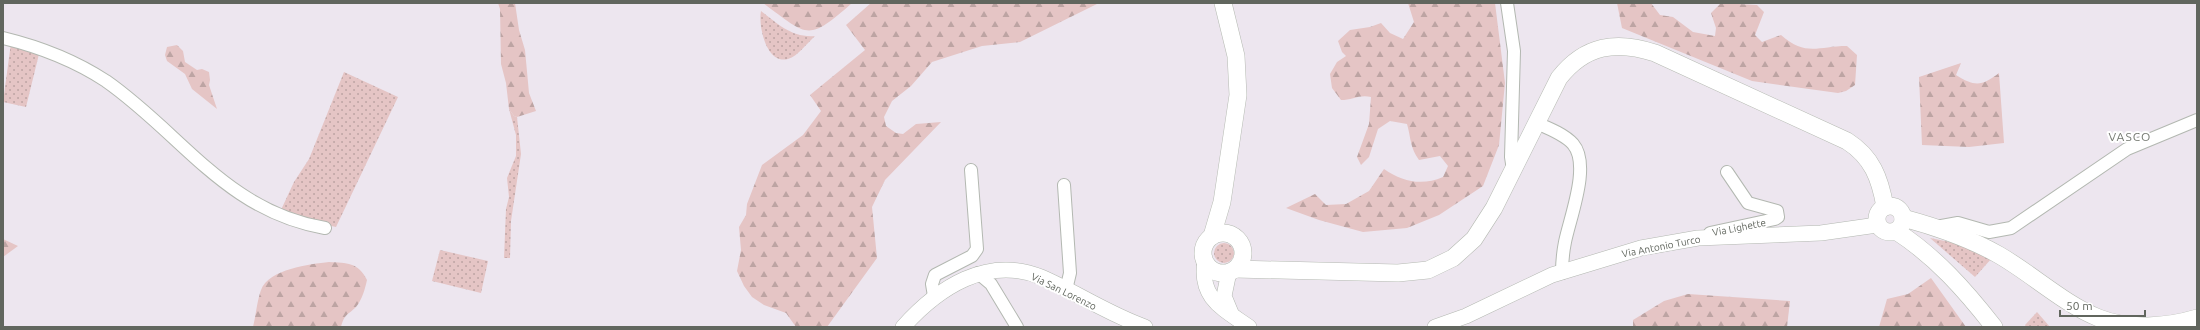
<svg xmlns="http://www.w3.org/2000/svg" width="2200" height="330" font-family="Ubuntu,sans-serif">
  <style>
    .grass { fill: url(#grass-dots) }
    .forest { fill: url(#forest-firs) }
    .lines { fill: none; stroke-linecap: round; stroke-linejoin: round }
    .minor-casing { stroke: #b3b8b1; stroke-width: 14 }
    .tertiary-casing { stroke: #b3b8b1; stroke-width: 16 }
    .secondary-casing { stroke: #b5bab2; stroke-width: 18 }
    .minor { stroke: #fff; stroke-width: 12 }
    .tertiary { stroke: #fff; stroke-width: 15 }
    .secondary { stroke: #fff; stroke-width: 17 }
    .labels { text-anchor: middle; stroke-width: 4; stroke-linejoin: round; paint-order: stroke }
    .street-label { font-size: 10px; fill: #61665e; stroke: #fff }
    .quarter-label { font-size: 12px; letter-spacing: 1px; fill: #73776f; stroke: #fff }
  </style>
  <defs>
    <pattern id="grass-dots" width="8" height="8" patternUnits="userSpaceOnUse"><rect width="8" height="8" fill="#e5c5c5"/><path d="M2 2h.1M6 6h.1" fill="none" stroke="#bda4a3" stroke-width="1.8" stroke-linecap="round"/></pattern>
    <pattern id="forest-firs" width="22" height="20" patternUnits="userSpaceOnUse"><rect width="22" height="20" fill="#e5c5c5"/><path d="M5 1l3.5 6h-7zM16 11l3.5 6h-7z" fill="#bda4a3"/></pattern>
  </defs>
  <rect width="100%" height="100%" fill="#ede6ef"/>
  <!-- grass -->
  <g class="grass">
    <path d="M761,11c17,13 31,27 54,25 -8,7 -17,20 -27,23 -22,6 -30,-34 -27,-48z"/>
    <polygon points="11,43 40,50 26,107 3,102"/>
    <polygon points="344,72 398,97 336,227 313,222 280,212 294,182 309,159"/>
    <polygon points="509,109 514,116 517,117 521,154 511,221 510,258 504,258 506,209 509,197 507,178 516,156 516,135"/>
    <polygon points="1930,238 1955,243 1992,258 1975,277"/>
    <circle cx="1224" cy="253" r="10"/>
    <polygon points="440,250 488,261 481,293 432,281"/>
    <polygon points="2037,312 2050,327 2026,327 2025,325"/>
  </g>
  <!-- forest -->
  <g class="forest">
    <polygon points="498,3 515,3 519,30 525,50 529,93 536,111 517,117 514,116 509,109 506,83 501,64 500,9"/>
    <path d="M763,3h89c-45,40 -44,33 -89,0z"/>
    <polygon points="871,3 1099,3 1020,42 982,46 932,62 911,86 892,101 884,117 886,126 896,133 903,134 916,124 941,122 885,180 872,207 877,258 827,327 796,327 786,313 764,305 752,297 744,286 737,271 741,250 739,227 746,215 747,204 762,165 803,135 821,111 810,95 865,50 846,25"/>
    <path d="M1408,3h87l10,80 -6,62 -16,41 -44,29 -32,13 -44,4 -44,-12 -33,-12 29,-14 11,11 20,-1 23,-13 15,-22c19,13 38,17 59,8l5,-11 -8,-10 -21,4c-9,-12 -8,-22 -12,-36l-17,-3 -12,8 -9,28 -8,8 -4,-8 12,-33 2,-27c-11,-3 -19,3 -30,3l-9,-12 -2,-14 7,-12 9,-6 -4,-4 -4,-11 12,-11 20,-3 11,-4 9,10 13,6 11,-17z"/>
    <path d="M1617,3h34l9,12 13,2 20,15 22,4 1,-8 -5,-15 10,-10 36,2 7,7 -9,23 7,7 19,-7c25,22 37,11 66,11l10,9 -2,30 -9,6 -8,2 -86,-12 -130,-53z"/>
    <polygon points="177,45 183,51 185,62 197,70 202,69 209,72 210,80 209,85 217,109 192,89 185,74 167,61 165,55 167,47"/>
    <path d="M1961,63l-5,12c19,12 26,11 43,-2l5,70 -35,4 -47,-2 -3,-68z"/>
    <polygon points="3,239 18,246 3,257"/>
    <path d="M329,262c18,1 29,0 38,18 -2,9 -5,20 -11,27 -9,9 -11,6 -15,20h-88c3,-12 4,-26 8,-37 8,-21 49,-26 68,-28z"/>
    <polygon points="1931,278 1966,327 1879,327 1887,299 1908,294"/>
    <polygon points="1688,294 1790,301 1787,327 1633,327 1633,320 1664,301"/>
  </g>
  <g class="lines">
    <!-- minor casing -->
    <g class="minor-casing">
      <g id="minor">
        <polyline points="1507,3 1514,51 1511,157 1513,170"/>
        <path d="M3,38c37,9 71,22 103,43 76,53 120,130 219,147"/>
        <path d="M1536,123c12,5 28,11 37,21 18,21 -3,73 -8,98 -2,10 -3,20 -3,31"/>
        <polyline points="1064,185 1070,273 1066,290"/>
        <polyline points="1936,227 1958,223 1989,232 2011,228 2127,149 2197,120"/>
        <polyline points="1710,233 1775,219 1778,217 1777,211 1748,203 1727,172"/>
        <polyline points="978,273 991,284 1017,327"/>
        <polyline points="934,296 932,284 935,275 972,256 977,249 971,170"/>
      </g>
    </g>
    <!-- tertiary casing -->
    <g class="tertiary-casing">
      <g id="tertiary">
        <path d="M1205,261c-6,37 17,47 44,66"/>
        <polyline points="1229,272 1224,296 1231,313"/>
        <path d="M903,327c35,-39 84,-72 138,-50 35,15 67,37 104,50"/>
        <polyline points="1435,327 1466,316 1552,275 1641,248 1698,238 1821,233 1877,225"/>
      </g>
    </g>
    <!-- secondary casing -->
    <g class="secondary-casing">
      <g id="secondary">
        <circle cx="1890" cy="219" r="13"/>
        <path d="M1903,218c34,9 66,20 96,37 33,19 65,49 100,63 30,12 68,9 98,0"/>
        <path d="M1896,231c40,26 69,59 98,96"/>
        <circle cx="1223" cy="253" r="20"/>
        <polyline points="1212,236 1222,202 1238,95 1236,56 1223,3"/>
        <path d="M1236,269l162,4 30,-3 25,-12 21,-19 20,-31 65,-130c26,-33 57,-38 96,-25l192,88c25,16 33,37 38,66"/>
      </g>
    </g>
    <!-- minor -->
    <use href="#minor" class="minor"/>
    <!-- tertiary -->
    <use href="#tertiary" class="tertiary"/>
    <!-- secondary -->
    <use href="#secondary" class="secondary"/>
  </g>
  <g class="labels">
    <!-- street labels -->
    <g class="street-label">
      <text transform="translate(1739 227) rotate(-11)" y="4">Via Lighette</text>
      <text transform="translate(1661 246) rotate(-11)" y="4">Via Antonio Turco</text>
      <text transform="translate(1064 291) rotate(26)" y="4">Via San Lorenzo</text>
    </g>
    <!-- quarter labels -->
    <g class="quarter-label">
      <text x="2130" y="141">VASCO</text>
    </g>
  </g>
  <!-- border -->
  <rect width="2200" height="330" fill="none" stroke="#61665e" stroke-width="8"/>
  <!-- scale -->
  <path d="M2060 310v6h85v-6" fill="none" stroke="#61665e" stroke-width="2"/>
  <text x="2066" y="310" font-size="12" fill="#61665e" stroke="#ffffff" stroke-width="3" paint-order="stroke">50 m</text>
</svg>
